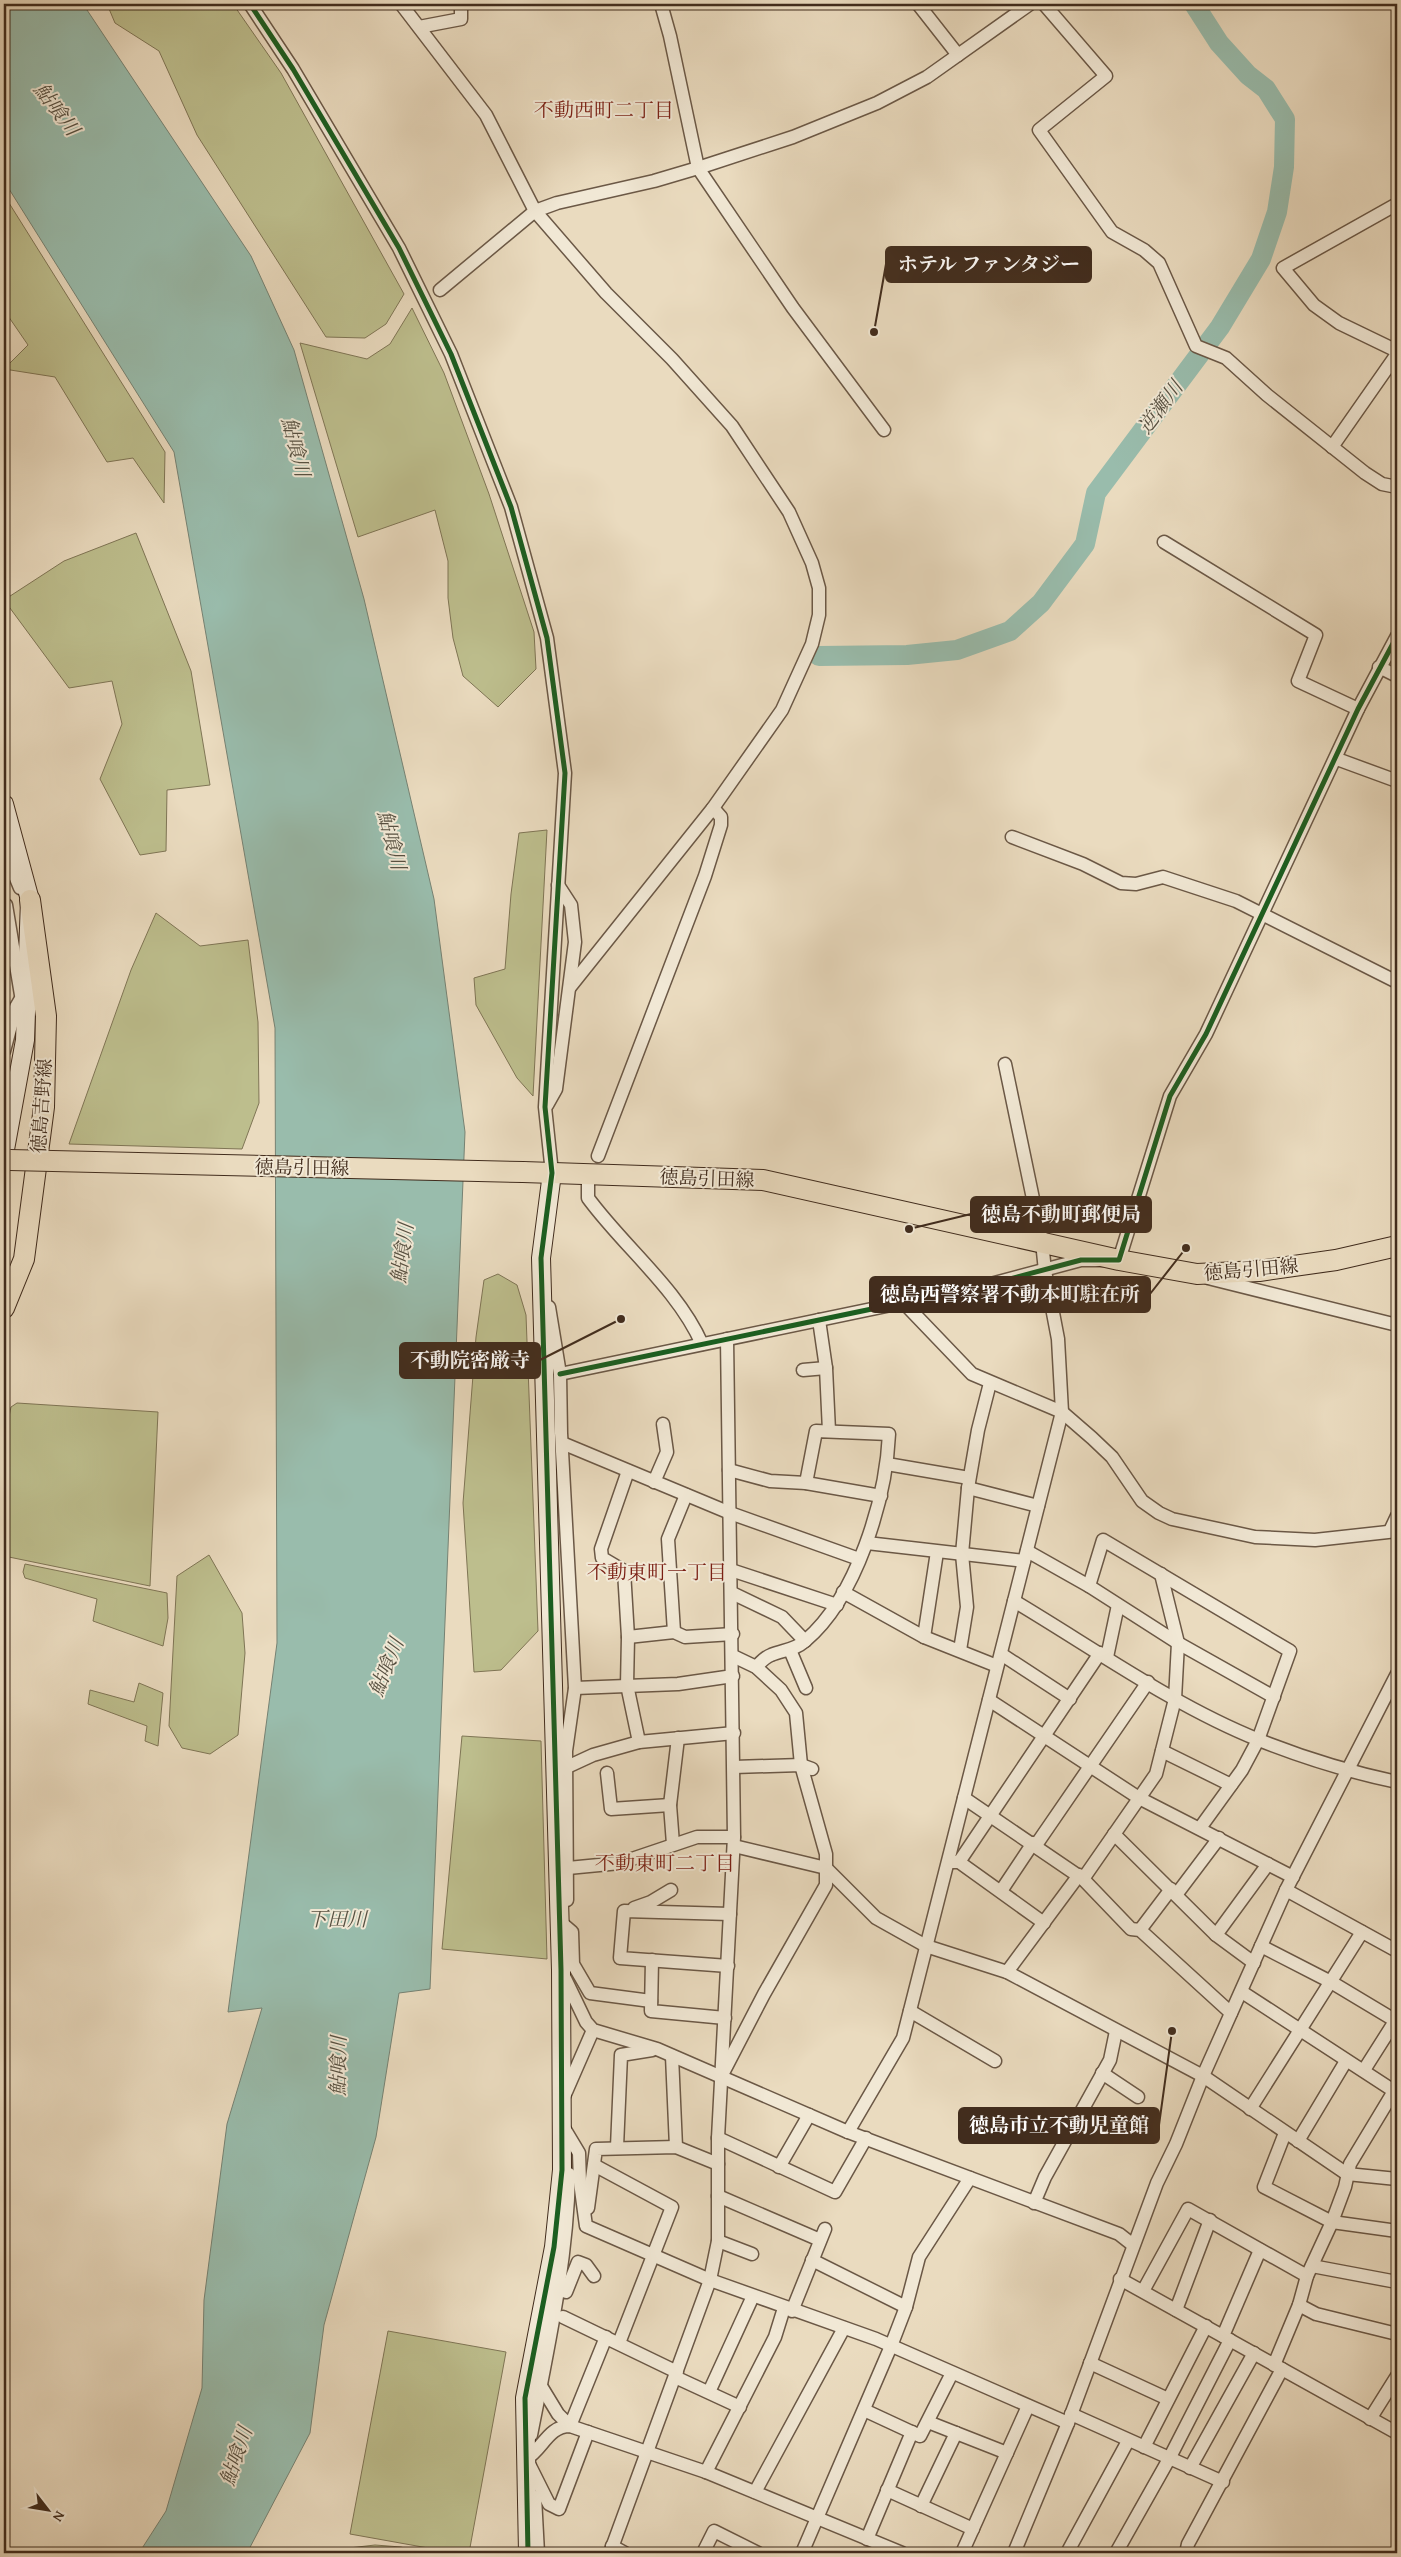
<svg xmlns="http://www.w3.org/2000/svg" width="1401" height="2557" font-family="'Gentium Book Plus','Noto Serif JP',serif">
  <style>
    .green { fill: #bdbe8d; stroke: #7f7555 }
    .water { fill: #99bcac; stroke: #768273 }
    .lines { fill: none; stroke-linecap: round; stroke-linejoin: round }
    .river { stroke: #99bcac; stroke-width: 20 }
    .street-casing { stroke: #6b5846; stroke-width: 15 }
    .secondary-casing { stroke: #412c1d; stroke-width: 20 }
    .primary-casing { stroke: #412c1d; stroke-width: 22 }
    .street { stroke: #f1e8d5; stroke-width: 12 }
    .secondary { stroke: #f1e8d5; stroke-width: 18 }
    .primary { stroke: #eadbbf; stroke-width: 20 }
    .primary-bridge-casing { stroke: #412c1d; stroke-width: 22; stroke-linecap: butt }
    .primary-bridge { stroke: #eadbbf; stroke-width: 20 }
    .cycleway-casing { stroke: #f1e8d5; stroke-width: 8 }
    .cycleway { stroke: #1b5e20; stroke-width: 5 }
    .labels { text-anchor: middle; stroke-width: 4; stroke-linejoin: round; paint-order: stroke }
    .street-label { font-size: 19px; fill: #412c1d; stroke: #f1e8d5 }
    .water-label { font-size: 20px; font-style: italic; fill: #575041; stroke: #f1e8d5 }
    .neighbourhood-label { font-size: 20px; fill: #7a1f14; stroke: #f1e8d5 }
    .leader { fill: none; stroke: #412c1d; stroke-width: 2 }
    .callout-dot { fill: #412c1d; stroke: #f1e8d5; stroke-width: 2 }
    .callout { fill: #412c1d; stroke: #412c1d; stroke-width: 2 }
    .callout-label { font-size: 20px; text-anchor: middle; font-weight: bold; fill: #fff }
  </style>
  <rect width="100%" height="100%" fill="#eadbbf"/>
  <filter id="stains"><feTurbulence type="fractalNoise" baseFrequency=".004" numOctaves="4"/><feColorMatrix values="0 0 0 0 .2 0 0 0 0 .09 0 0 0 0 .02 0 0 0 .5 -.17"/></filter>
  <radialGradient id="worn" r=".72"><stop offset=".6" stop-color="#630" stop-opacity="0"/><stop offset="1" stop-color="#630" stop-opacity=".3"/></radialGradient>
  <!-- green -->
  <g class="green">
    <polygon points="107,4 233,4 281,73 404,294 386,324 365,338 326,337 197,135 159,51 115,23"/>
    <polygon points="4,195 165,452 164,503 133,458 107,462 55,377 4,369 28,345 4,310"/>
    <polygon points="412,308 444,373 489,494 534,632 536,669 498,707 463,676 453,638 448,598 448,561 435,510 358,537 300,343 367,359 390,344"/>
    <polygon points="136,533 191,671 210,785 167,790 166,851 140,855 100,779 122,724 112,681 69,688 4,600 64,561"/>
    <polygon points="547,830 533,1096 517,1078 476,1005 474,978 505,969 511,894 519,833"/>
    <polygon points="156,913 200,946 248,940 258,1022 259,1103 242,1149 69,1144 131,970"/>
    <polygon points="498,1274 517,1285 526,1315 538,1631 501,1670 474,1672 463,1503 476,1337 484,1280"/>
    <polygon points="17,1403 158,1412 150,1586 4,1556 4,1440 11,1407"/>
    <polygon points="209,1555 242,1613 245,1653 238,1735 210,1754 182,1748 169,1726 177,1576"/>
    <polygon points="25,1564 167,1593 168,1618 163,1646 93,1621 97,1599 25,1578 23,1572"/>
    <polygon points="139,1683 163,1693 158,1746 145,1741 147,1726 88,1704 90,1690 134,1702"/>
    <polygon points="462,1736 541,1741 547,1959 442,1949"/>
    <polygon points="388,2331 506,2352 469,2553 456,2553 350,2534"/>
    <polygon points="375,2545 401,2547 422,2553 332,2553 349,2548"/>
  </g>
  <!-- water -->
  <polygon class="water" points="4,4 83,4 251,256 294,350 364,599 434,899 465,1132 430,1989 399,1993 376,2137 324,2325 310,2433 247,2553 139,2553 166,2511 202,2388 204,2300 227,2124 262,2008 228,2012 277,1643 275,1028 174,452 4,181"/>
  <g class="lines">
    <!-- river -->
    <polyline class="river" points="819,656 907,655 957,650 1010,631 1041,603 1085,544 1096,493 1220,327 1261,259 1277,212 1284,167 1285,119 1266,89 1248,75 1219,43 1194,4"/>
    <!-- street casing -->
    <g class="street-casing">
      <g id="street">
        <polyline points="250,4 293,69 399,248 451,354 511,507 547,638 565,773 545,1107 552,1173"/>
        <polyline points="401,4 486,115 535,211 606,293 672,359 732,426 789,512 812,563 819,588 819,615 812,644 782,710 713,808 570,987"/>
        <polyline points="661,4 670,36 698,168 793,308 884,430"/>
        <polyline points="918,4 958,55"/>
        <polyline points="1044,4 1106,76 1039,130 1112,232 1144,250 1159,263 1196,346 1226,358 1267,395 1365,473 1382,484 1397,487"/>
        <polyline points="419,27 461,19 461,4"/>
        <polyline points="1397,204 1283,268 1314,305 1339,323 1397,351"/>
        <polyline points="440,290 535,211 557,203 654,181 698,168 793,137 877,103 927,77 1030,4"/>
        <polyline points="1332,447 1397,354"/>
        <polyline points="1164,542 1316,635 1298,681 1358,709"/>
        <polyline points="1379,667 1397,676"/>
        <polyline points="1337,759 1397,781"/>
        <polyline points="1012,837 1083,864 1121,883 1136,884 1163,877 1236,901 1397,982"/>
        <polyline points="4,849 20,888"/>
        <polyline points="4,904 6,905 21,995"/>
        <polyline points="4,1051 16,1007 26,990"/>
        <polyline points="547,1105 556,1089 575,942 571,905 558,885"/>
        <polyline points="598,1156 705,876 721,825 721,817 713,808"/>
        <path d="M588,1183v15c36,49 89,90 114,146"/>
        <polyline points="1208,1278 1397,1325"/>
        <polyline points="903,1302 972,1374 1062,1412 1092,1438 1112,1457 1142,1501 1159,1513 1172,1519 1255,1537 1315,1540 1397,1531"/>
        <polyline points="549,1307 560,1374 561,1433 575,1688 566,1751 567,1900"/>
        <polyline points="819,1320 826,1368 829,1431"/>
        <polyline points="803,1370 826,1368"/>
        <polyline points="560,1374 987,1285 1081,1260 1119,1260 1170,1096 1206,1034 1358,709 1397,636"/>
        <polyline points="562,1443 730,1513 859,1559"/>
        <polyline points="887,1464 969,1478"/>
        <polyline points="729,1470 770,1481 806,1483 881,1496"/>
        <polyline points="628,1471 601,1549 602,1558 624,1571 628,1637 627,1685 639,1742"/>
        <polyline points="654,1482 667,1452 663,1424"/>
        <polyline points="968,1488 1038,1506"/>
        <polyline points="1390,1531 1397,1516"/>
        <polyline points="867,1543 1024,1561"/>
        <polyline points="1027,1551 1089,1586 1178,1643 1274,1697"/>
        <polyline points="731,1570 837,1605"/>
        <polyline points="1089,1586 1103,1540 1290,1651 1258,1740 1242,1770 1200,1828"/>
        <polyline points="843,1592 924,1637 997,1666"/>
        <polyline points="732,1593 782,1617 805,1641"/>
        <path d="M1014,1601c79,47 160,105 245,139 45,18 91,32 138,42"/>
        <polyline points="674,1632 668,1539 686,1495"/>
        <polyline points="628,1637 674,1632 685,1637 733,1634"/>
        <polyline points="924,1637 937,1552"/>
        <polyline points="790,1650 806,1688"/>
        <polyline points="960,1650 967,1607 962,1554 968,1488 978,1430 990,1383"/>
        <polyline points="1001,1654 1070,1699"/>
        <polyline points="1107,1657 1118,1605"/>
        <path d="M756,1667c4,-4 9,-10 15,-12 12,-5 24,-5 34,-14 52,-44 81,-142 84,-207l-73,-3 -10,52"/>
        <polyline points="575,1688 678,1684 733,1676"/>
        <polyline points="989,1700 1139,1798 1293,1877"/>
        <polyline points="1162,1751 1231,1785"/>
        <polyline points="567,1767 593,1755 639,1742 734,1733"/>
        <polyline points="734,1767 801,1765 812,1769"/>
        <polyline points="607,1773 611,1809 670,1805"/>
        <polyline points="964,1798 1083,1879 1131,1929 1140,1930 1231,2013"/>
        <polyline points="1114,1834 1216,1935 1254,1963"/>
        <polyline points="673,1844 670,1805 678,1738"/>
        <polyline points="1036,1845 1148,1682"/>
        <polyline points="734,1846 826,1868 876,1918 926,1946 1007,1972 1203,2076 1347,2174 1397,2179"/>
        <polyline points="951,1862 959,1862 1044,1923"/>
        <polyline points="959,1862 1100,1653"/>
        <polyline points="568,1868 620,1863 697,1837 734,1837"/>
        <polyline points="1083,1879 1156,1774 1175,1699 1178,1643 1161,1574"/>
        <polyline points="1286,1890 1397,1951"/>
        <polyline points="1001,1891 1033,1843"/>
        <polyline points="1176,1895 1219,1838"/>
        <polyline points="634,1908 651,1902 671,1890"/>
        <polyline points="565,1926 572,1932 573,1964 590,1993 651,2001"/>
        <polyline points="1140,1930 1171,1889"/>
        <polyline points="1216,1935 1268,1864"/>
        <polyline points="1261,1946 1331,1982 1396,2021"/>
        <polyline points="652,1960 651,2011 725,2018"/>
        <polyline points="728,1966 620,1958 624,1911 730,1914"/>
        <polyline points="562,1972 586,2022 593,2030 657,2049 848,2132 1119,2234 1133,2245"/>
        <polyline points="1007,1972 1079,1875"/>
        <polyline points="1242,1992 1394,2091"/>
        <polyline points="910,2011 995,2061"/>
        <polyline points="672,2056 676,2147"/>
        <polyline points="1364,2070 1397,2018"/>
        <polyline points="724,2071 764,1994 826,1885 826,1854 801,1765 796,1713 781,1690 756,1667 733,1656"/>
        <polyline points="1102,2073 1138,2097"/>
        <polyline points="562,2101 593,2030"/>
        <polyline points="1250,2109 1362,1932"/>
        <polyline points="561,2123 579,2153 580,2182 586,2226 710,2280 876,2339 1068,2423"/>
        <polyline points="848,2132 903,2038 1062,1412 1058,1339 1045,1271 1042,1242 1005,1064"/>
        <polyline points="1285,2133 1264,2187 1332,2222 1397,2231"/>
        <polyline points="718,2138 835,2192 866,2138"/>
        <polyline points="1298,2141 1346,2061"/>
        <polyline points="617,2147 621,2055 652,2050"/>
        <polyline points="594,2165 672,2207 619,2343"/>
        <polyline points="779,2167 809,2115"/>
        <polyline points="718,2196 820,2240"/>
        <polyline points="1034,2203 1045,2177 1110,2060 1116,2031"/>
        <polyline points="588,2208 596,2149 676,2147 718,2164"/>
        <polyline points="718,2241 752,2254"/>
        <polyline points="812,2260 906,2307"/>
        <polyline points="1312,2266 1397,2282"/>
        <polyline points="1120,2279 1397,2433"/>
        <polyline points="1143,2291 1188,2209 1307,2276"/>
        <polyline points="566,2292 578,2262 586,2265 594,2276"/>
        <polyline points="1299,2305 1316,2314 1397,2334"/>
        <polyline points="1176,2310 1210,2220"/>
        <polyline points="792,2311 825,2229"/>
        <polyline points="563,2317 677,2372"/>
        <polyline points="1223,2336 1260,2250"/>
        <polyline points="1090,2363 1168,2399"/>
        <polyline points="1274,2365 1299,2305 1307,2276 1332,2222 1345,2187 1350,2164 1394,2091 1397,2089"/>
        <polyline points="675,2377 740,2407"/>
        <polyline points="541,2386 558,2414 570,2426 606,2337"/>
        <polyline points="709,2392 753,2296"/>
        <polyline points="864,2410 920,2436 952,2373"/>
        <polyline points="1071,2414 1223,2482"/>
        <polyline points="1370,2419 1397,2376"/>
        <polyline points="928,2422 1007,2453"/>
        <path d="M531,2435c17,-87 36,-173 38,-261"/>
        <polyline points="1144,2447 1206,2326"/>
        <path d="M526,2459c17,-10 22,-33 44,-33l136,46 196,81"/>
        <polyline points="527,2460 549,2504 559,2509 588,2432"/>
        <polyline points="1190,2468 1254,2353"/>
        <polyline points="706,2472 775,2337 784,2308"/>
        <polyline points="887,2490 973,2529"/>
        <polyline points="755,2492 844,2328"/>
        <polyline points="535,2497 538,2553"/>
        <polyline points="921,2506 956,2433"/>
        <polyline points="867,2539 912,2432"/>
        <polyline points="612,2546 625,2553"/>
        <polyline points="610,2553 710,2280 718,2241 718,2138 734,1837 727,1339"/>
        <polyline points="703,2553 714,2531 758,2553"/>
        <polyline points="802,2553 891,2346 906,2307 919,2257 970,2178"/>
        <polyline points="962,2553 1028,2406"/>
        <polyline points="1014,2553 1068,2423 1157,2183 1176,2144 1203,2076 1286,1890 1397,1674"/>
        <polyline points="1067,2553 1128,2441"/>
        <polyline points="1116,2553 1169,2459 1230,2340"/>
        <polyline points="1186,2553 1188,2544 1282,2369"/>
      </g>
    </g>
    <!-- secondary casing -->
    <g class="secondary-casing">
      <g id="secondary">
        <polyline points="4,804 30,900 25,1040 4,1155"/>
        <polyline points="528,2553 525,2398 554,2247 562,2170 561,1970 541,1258 552,1173"/>
      </g>
    </g>
    <!-- primary casing -->
    <g class="primary-casing">
      <g id="primary">
        <polyline points="523,1172 763,1180 1119,1260 1197,1274 1259,1271 1336,1260 1397,1246"/>
        <polyline points="4,1308 24,1259 44,1107 46,1016 30,900"/>
      </g>
    </g>
    <!-- street -->
    <use href="#street" class="street"/>
    <!-- secondary -->
    <use href="#secondary" class="secondary"/>
    <!-- primary -->
    <use href="#primary" class="primary"/>
    <!-- primary-bridge casing -->
    <g class="primary-bridge-casing">
      <polyline id="primary-bridge" points="10,1160 523,1172"/>
    </g>
    <!-- primary-bridge -->
    <use href="#primary-bridge" class="primary-bridge"/>
    <!-- cycleway casing -->
    <g class="cycleway-casing">
      <g id="cycleway">
        <polyline points="250,4 293,69 399,248 451,354 511,507 547,638 565,773 545,1107 552,1173 541,1258 561,1970 562,2170 554,2247 525,2398 528,2553"/>
        <polyline points="560,1374 987,1285 1081,1260 1119,1260 1170,1096 1206,1034 1358,709 1397,636"/>
      </g>
    </g>
    <!-- cycleway -->
    <use href="#cycleway" class="cycleway"/>
  </g>
  <g class="labels">
    <!-- street labels -->
    <g class="street-label">
      <text transform="translate(41 1106) rotate(-86)" y="7">徳島吉野線</text>
      <text transform="translate(302 1167) rotate(1)" y="7">徳島引田線</text>
      <text transform="translate(707 1178) rotate(2)" y="7">徳島引田線</text>
      <text transform="translate(1251 1269) rotate(-5)" y="7">徳島引田線</text>
    </g>
    <!-- water labels -->
    <g class="water-label">
      <text transform="translate(57 109) rotate(53)" y="7">鮎喰川</text>
      <text transform="translate(1160 407) rotate(-53)" y="7">逆瀬川</text>
      <text transform="translate(296 447) rotate(76)" y="7">鮎喰川</text>
      <text transform="translate(392 840) rotate(76)" y="7">鮎喰川</text>
      <text transform="translate(402 1253) rotate(-82)" y="7">鮎喰川</text>
      <text transform="translate(386 1667) rotate(-68)" y="7">鮎喰川</text>
      <text x="337" y="1926">下田川</text>
      <text transform="translate(338 2066) rotate(-89)" y="7">鮎喰川</text>
      <text transform="translate(236 2456) rotate(-71)" y="7">鮎喰川</text>
    </g>
    <!-- neighbourhood labels -->
    <g class="neighbourhood-label">
      <text x="604" y="117">不動西町二丁目</text>
      <text x="657" y="1579">不動東町一丁目</text>
      <text x="665" y="1870">不動東町二丁目</text>
    </g>
  </g>
  <!-- callouts -->
  <path class="leader" d="M874 332L886 264M909 1229L971 1214M1186 1248L1150 1294M621 1319L540 1360M1172 2031L1159 2125"/>
  <g class="callout-dot">
    <circle cx="874" cy="332" r="5"/>
    <circle cx="909" cy="1229" r="5"/>
    <circle cx="1186" cy="1248" r="5"/>
    <circle cx="621" cy="1319" r="5"/>
    <circle cx="1172" cy="2031" r="5"/>
  </g>
  <g class="callout">
    <rect x="886" y="247" width="205" height="35" rx="5"/>
    <rect x="971" y="1197" width="180" height="35" rx="5"/>
    <rect x="870" y="1277" width="280" height="35" rx="5"/>
    <rect x="400" y="1343" width="140" height="35" rx="5"/>
    <rect x="959" y="2108" width="200" height="35" rx="5"/>
  </g>
  <g class="callout-label">
    <text x="989" y="271">ホテル ファンタジー</text>
    <text x="1061" y="1221">徳島不動町郵便局</text>
    <text x="1010" y="1301">徳島西警察署不動本町駐在所</text>
    <text x="470" y="1367">不動院密厳寺</text>
    <text x="1059" y="2132">徳島市立不動児童館</text>
  </g>
  <!-- margin -->
  <rect width="1401" height="2557" fill="none" stroke="#eadbbf" stroke-width="20"/>
  <rect x="5" y="5" width="1391" height="2547" fill="none" stroke="#412c1d" stroke-width="2.5"/>
  <rect x="10" y="10" width="1381" height="2537" fill="none" stroke="#412c1d"/>
  <!-- north arrow -->
  <g transform="translate(48 2510) rotate(121)" stroke="#f1e8d5" stroke-width="4" paint-order="stroke">
  <path d="M0-4L9 19L0 12L-9 19Z" fill="#412c1d"/>
  <text y="-8" font-size="14" font-weight="bold" text-anchor="middle" fill="#412c1d">N</text>
  </g>
  <rect width="100%" height="100%" filter="url(#stains)"/>
  <rect width="100%" height="100%" fill="url(#worn)"/>
</svg>
